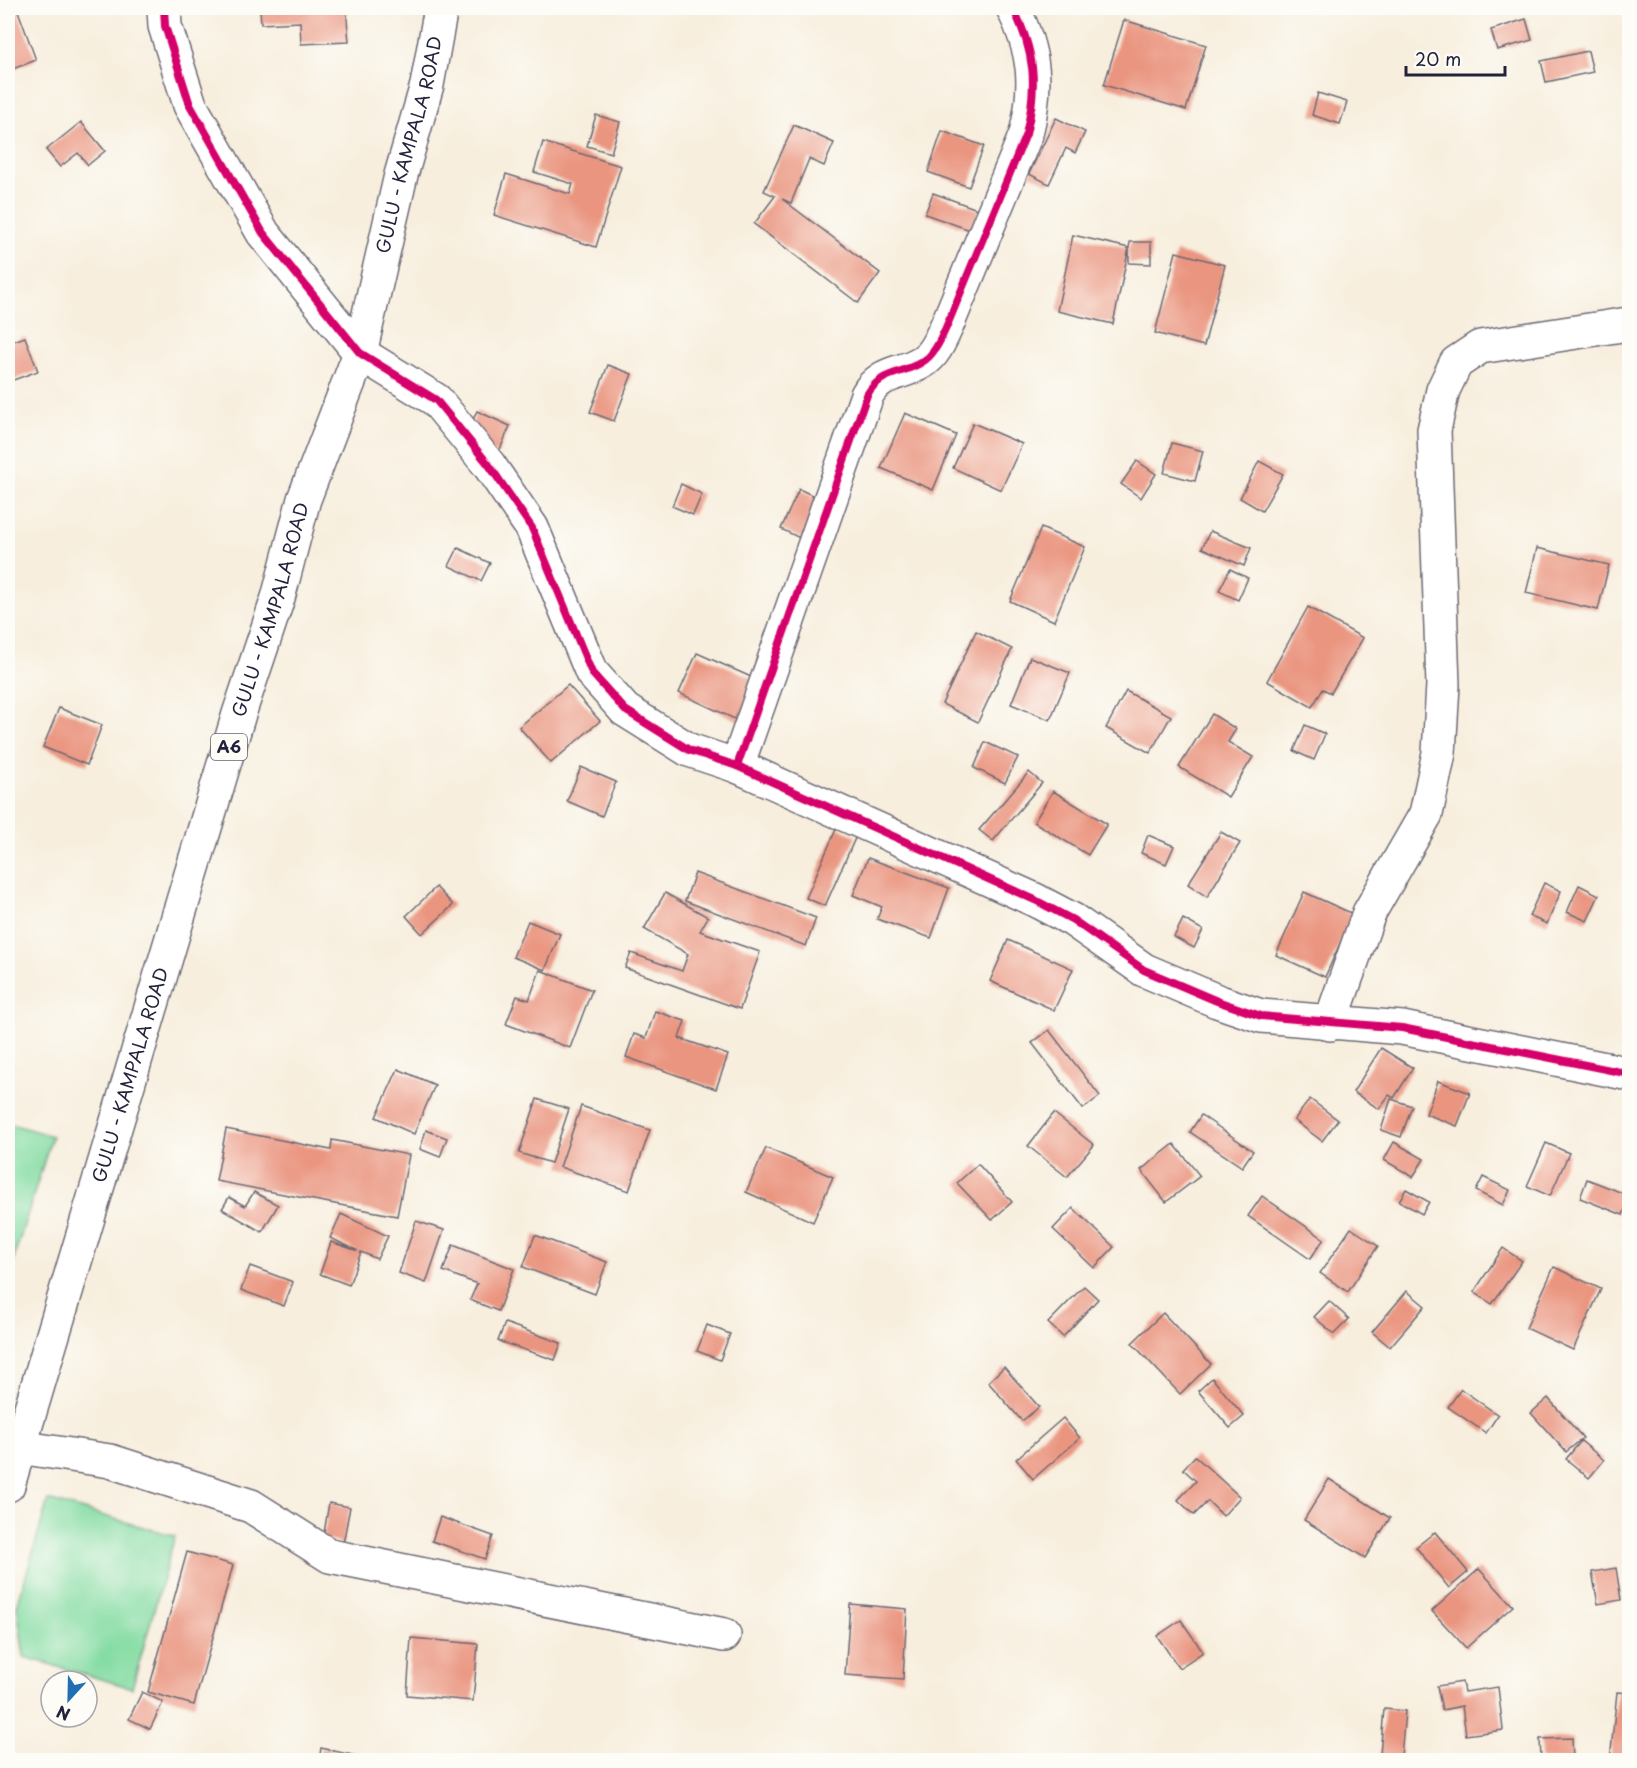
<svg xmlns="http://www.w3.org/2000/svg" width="1637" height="1768" font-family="'Playpen Sans',sans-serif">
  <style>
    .green { fill: #82dba1; stroke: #527e6e; stroke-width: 1.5 }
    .building { fill: #ea9580 }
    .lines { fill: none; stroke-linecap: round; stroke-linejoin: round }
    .minor-casing { stroke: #6d6974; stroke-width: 36 }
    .primary-casing { stroke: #6d6974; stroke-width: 36 }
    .minor { stroke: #fff; stroke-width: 33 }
    .primary { stroke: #fff; stroke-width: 33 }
    .cycleway-casing { stroke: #fdfcf7; stroke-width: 11 }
    .cycleway { stroke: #d6006c; stroke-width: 8 }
    .labels { text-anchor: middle; stroke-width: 4.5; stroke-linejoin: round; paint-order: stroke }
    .shield { fill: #fdfcf7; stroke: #646373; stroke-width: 1.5 }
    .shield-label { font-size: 16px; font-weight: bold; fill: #22223b }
    .street-label { font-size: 18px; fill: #22223b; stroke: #fdfcf7 }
  </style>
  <rect width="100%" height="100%" fill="#fdfcf7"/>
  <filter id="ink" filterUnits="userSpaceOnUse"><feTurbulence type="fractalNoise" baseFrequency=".0167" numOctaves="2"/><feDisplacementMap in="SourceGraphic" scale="12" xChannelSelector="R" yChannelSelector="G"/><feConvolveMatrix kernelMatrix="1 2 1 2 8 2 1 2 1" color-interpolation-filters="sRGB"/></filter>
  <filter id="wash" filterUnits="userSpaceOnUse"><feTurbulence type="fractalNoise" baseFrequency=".008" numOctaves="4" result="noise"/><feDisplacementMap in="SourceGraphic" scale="24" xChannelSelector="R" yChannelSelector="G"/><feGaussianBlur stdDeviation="1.35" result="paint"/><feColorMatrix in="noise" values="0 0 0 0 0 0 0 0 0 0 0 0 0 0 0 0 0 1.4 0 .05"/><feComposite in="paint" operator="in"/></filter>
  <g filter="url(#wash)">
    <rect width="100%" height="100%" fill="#f7eedd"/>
    <!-- green -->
    <g class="green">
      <polygon points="8,1123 52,1136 8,1277"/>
      <polygon points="48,1500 175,1536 132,1688 24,1657 17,1606"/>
    </g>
    <g id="blocks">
      <!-- building -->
      <g class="building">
        <polygon points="8,8 17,8 36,60 8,71"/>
        <polygon points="260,8 346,8 349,42 301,44 300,22 261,24"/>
        <polygon points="1526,19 1532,40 1497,50 1491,30"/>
        <polygon points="1124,20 1206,45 1186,110 1104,85"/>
        <polygon points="1588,51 1593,72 1546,82 1541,61"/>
        <polygon points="1318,93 1347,102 1340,124 1312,115"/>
        <polygon points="596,115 620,122 611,153 587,146"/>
        <polygon points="1056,118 1085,132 1075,153 1066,148 1049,184 1029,174"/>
        <polygon points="81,122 105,151 88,165 78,153 60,167 46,150"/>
        <polygon points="794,125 834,143 824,166 809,159 791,203 782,199 880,273 858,303 754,224 775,196 764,191"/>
        <polygon points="942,131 984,146 969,187 928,172"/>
        <polygon points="543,142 621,166 596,247 494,215 506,174 570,194 573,184 534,172"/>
        <polygon points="933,193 980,210 973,231 925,214"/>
        <polygon points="1073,235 1129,248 1130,242 1151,242 1151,264 1129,263 1129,248 1113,324 1057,311"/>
        <polygon points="1176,252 1225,265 1204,346 1155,333"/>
        <polygon points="25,337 38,371 8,382 8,343"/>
        <polygon points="608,365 632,374 614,421 590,412"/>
        <polygon points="477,411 510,426 498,454 464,439"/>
        <polygon points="905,413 956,435 933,490 881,468"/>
        <polygon points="973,423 1022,444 1001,490 953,468"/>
        <polygon points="1172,443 1203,451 1195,481 1164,473"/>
        <polygon points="1137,461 1156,474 1141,498 1121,484"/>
        <polygon points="1259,461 1283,474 1262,511 1240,498"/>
        <polygon points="681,484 702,494 693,515 672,506"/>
        <polygon points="799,489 829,503 810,543 781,529"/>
        <polygon points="1041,528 1085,547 1054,621 1010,601"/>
        <polygon points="1210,531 1251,548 1244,566 1202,548"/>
        <polygon points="458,548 490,563 481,581 449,566"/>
        <polygon points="1537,548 1609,565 1598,610 1526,593"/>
        <polygon points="1230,569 1248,578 1238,600 1219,591"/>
        <polygon points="1308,607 1363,638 1331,693 1323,689 1312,707 1267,681"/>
        <polygon points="976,631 1012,649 978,722 942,704"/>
        <polygon points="697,653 760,681 741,722 679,693"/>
        <polygon points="1030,657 1070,673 1050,720 1011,704"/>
        <polygon points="568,685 600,721 551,763 519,727"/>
        <polygon points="1126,691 1171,716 1150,753 1106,728"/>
        <polygon points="59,708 102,725 87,765 43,747"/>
        <polygon points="1212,714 1236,729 1228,742 1253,757 1228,797 1179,767"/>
        <polygon points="1305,725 1325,734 1314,760 1294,751"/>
        <polygon points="985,742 1018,757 1005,783 974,768"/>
        <polygon points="581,767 616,782 602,816 567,801"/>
        <polygon points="1029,772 1042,783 993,841 979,830"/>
        <polygon points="1053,791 1107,824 1088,855 1034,822"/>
        <polygon points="837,827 856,836 825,906 806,898"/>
        <polygon points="1221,832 1240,843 1207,897 1188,884"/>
        <polygon points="1148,835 1174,846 1166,864 1141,853"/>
        <polygon points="868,858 949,888 931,938 877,919 882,907 853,895"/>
        <polygon points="695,873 816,918 806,946 685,901"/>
        <polygon points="1544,883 1561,891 1547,924 1529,916"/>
        <polygon points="1579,885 1599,895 1587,921 1567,912"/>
        <polygon points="436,887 453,905 422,934 406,916"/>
        <polygon points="1304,892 1353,914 1325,977 1276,955"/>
        <polygon points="665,893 708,917 700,931 760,952 740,1009 625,968 631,953 682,971 688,954 644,929"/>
        <polygon points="1183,919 1203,930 1194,948 1174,937"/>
        <polygon points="528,921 560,934 545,970 513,957"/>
        <polygon points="1008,940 1073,969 1054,1010 990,981"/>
        <polygon points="540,970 592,990 570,1048 506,1024 517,996 529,1000"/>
        <polygon points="655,1011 685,1021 679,1038 728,1055 716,1089 626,1057 634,1034 646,1038"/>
        <polygon points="1049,1030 1100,1096 1083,1109 1032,1043"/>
        <polygon points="1381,1048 1413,1068 1394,1098 1389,1095 1379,1109 1353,1092"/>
        <polygon points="398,1069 435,1085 414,1134 376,1117"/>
        <polygon points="1438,1081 1470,1093 1457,1126 1426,1114"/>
        <polygon points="537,1099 569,1109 551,1163 519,1153"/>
        <polygon points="1310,1099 1338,1120 1322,1141 1294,1120"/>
        <polygon points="1391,1099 1412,1106 1401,1137 1381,1130"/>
        <polygon points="581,1106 650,1130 629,1191 560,1167"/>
        <polygon points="1054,1113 1094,1145 1067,1177 1028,1146"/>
        <polygon points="1201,1115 1253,1151 1242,1167 1190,1132"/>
        <polygon points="226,1129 331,1150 332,1140 409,1155 397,1216 216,1181"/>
        <polygon points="426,1130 447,1138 440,1157 420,1149"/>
        <polygon points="1394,1142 1424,1159 1413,1177 1384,1160"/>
        <polygon points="1546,1143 1569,1153 1550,1196 1527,1186"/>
        <polygon points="1174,1144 1200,1176 1166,1202 1141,1170"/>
        <polygon points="766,1148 833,1177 813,1222 746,1192"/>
        <polygon points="978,1164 1012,1202 992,1220 957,1183"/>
        <polygon points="1483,1177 1510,1190 1503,1205 1476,1191"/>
        <polygon points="1587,1179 1630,1196 1623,1215 1580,1198"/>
        <polygon points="1406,1189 1429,1202 1422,1214 1399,1201"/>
        <polygon points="254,1192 278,1205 262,1232 222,1209 229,1197 245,1206"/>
        <polygon points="1262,1196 1324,1239 1310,1259 1248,1216"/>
        <polygon points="1073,1208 1114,1247 1094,1268 1053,1229"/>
        <polygon points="341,1214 388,1236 377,1259 361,1252 349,1285 320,1274 331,1242 358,1251 330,1238"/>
        <polygon points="416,1221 444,1230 426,1283 399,1273"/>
        <polygon points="1351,1228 1378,1246 1348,1292 1320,1273"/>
        <polygon points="535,1235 607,1262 595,1294 523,1267"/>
        <polygon points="453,1245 514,1269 498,1311 470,1300 477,1284 443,1271"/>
        <polygon points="1503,1248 1522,1261 1492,1304 1474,1292"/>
        <polygon points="250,1266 293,1282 284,1306 241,1290"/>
        <polygon points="1554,1267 1601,1289 1573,1350 1526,1328"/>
        <polygon points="1084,1286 1098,1299 1063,1337 1048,1323"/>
        <polygon points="1407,1291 1425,1306 1390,1347 1372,1332"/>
        <polygon points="1329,1301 1349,1319 1334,1334 1314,1317"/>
        <polygon points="1163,1313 1211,1364 1180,1394 1132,1343"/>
        <polygon points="505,1323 561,1343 555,1360 498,1341"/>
        <polygon points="707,1325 730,1334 720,1360 697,1351"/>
        <polygon points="1004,1367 1039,1407 1022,1421 988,1382"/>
        <polygon points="1212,1378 1244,1416 1230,1428 1198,1391"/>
        <polygon points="1461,1389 1498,1415 1486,1433 1448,1407"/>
        <polygon points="1548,1398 1583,1438 1566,1452 1531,1413"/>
        <polygon points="1063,1418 1080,1438 1033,1479 1016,1459"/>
        <polygon points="1581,1441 1604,1460 1589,1478 1566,1459"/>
        <polygon points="1195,1456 1240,1497 1223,1516 1208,1501 1194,1515 1178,1500 1196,1481 1183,1469"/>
        <polygon points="1329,1479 1390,1518 1365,1558 1304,1520"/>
        <polygon points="329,1503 350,1507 343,1544 323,1539"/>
        <polygon points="440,1517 493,1536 485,1559 432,1541"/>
        <polygon points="1435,1532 1468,1572 1449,1588 1416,1547"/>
        <polygon points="187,1552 233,1565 194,1705 148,1692"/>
        <polygon points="1616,1568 1621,1600 1598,1604 1592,1572"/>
        <polygon points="1479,1569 1513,1606 1466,1648 1432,1611"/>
        <polygon points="850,1604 907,1609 903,1679 845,1675"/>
        <polygon points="1181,1620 1203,1652 1179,1668 1157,1636"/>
        <polygon points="411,1638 478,1644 473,1701 407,1695"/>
        <polygon points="1462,1682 1464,1692 1498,1687 1503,1730 1466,1735 1462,1706 1442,1710 1437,1686"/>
        <polygon points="142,1692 163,1702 150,1729 129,1719"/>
        <polygon points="1617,1692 1630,1693 1630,1760 1610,1760"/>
        <polygon points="1384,1709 1405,1711 1401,1757 1380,1755"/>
        <polygon points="1572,1738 1573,1760 1541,1760 1540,1739"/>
        <polygon points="321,1748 357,1756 356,1760 319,1760"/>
      </g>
    </g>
  </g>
  <g filter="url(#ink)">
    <use href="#blocks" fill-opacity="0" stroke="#6d6974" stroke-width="1.5"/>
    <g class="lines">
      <!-- minor casing -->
      <g class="minor-casing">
        <g id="minor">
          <path d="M164,8l1,18 25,79 73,128 97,120 76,47 53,65 43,63 60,145 33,37 64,40 48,16 130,-371c13,-24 34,-20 55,-33 13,-7 20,-26 26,-39l78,-189c12,-49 9,-82 -13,-126"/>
          <polyline points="737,766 1035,900 1073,920 1144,970 1217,1001 1261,1016 1402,1028 1630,1074"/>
          <polyline points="1330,1024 1369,913 1426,814 1439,753 1443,685 1434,430 1443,390 1456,363 1480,347 1628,324"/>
          <polyline points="19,1447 110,1461 251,1506 330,1556 724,1635"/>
        </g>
      </g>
      <!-- primary casing -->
      <g class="primary-casing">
        <g id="primary">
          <path id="s1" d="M8,1485l231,-771 39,-116 26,-99 56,-146 41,-178 26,-90 14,-77"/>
        </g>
      </g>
      <!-- minor -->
      <use href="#minor" class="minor"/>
      <!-- primary -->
      <use href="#primary" class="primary"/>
      <!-- cycleway casing -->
      <g class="cycleway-casing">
        <g id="cycleway">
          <path d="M164,8l1,18 25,79 73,128 97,120 76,47 53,65 43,63 60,145 33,37 64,40 48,16 130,-371c13,-24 34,-20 55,-33 13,-7 20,-26 26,-39l78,-189c12,-49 9,-82 -13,-126"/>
          <polyline points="737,766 1035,900 1073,920 1144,970 1217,1001 1261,1016 1402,1028 1630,1074"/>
        </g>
      </g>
      <!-- cycleway -->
      <use href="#cycleway" class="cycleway"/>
    </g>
  </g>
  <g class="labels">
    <!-- shield labels -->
    <rect class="shield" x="211" y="734" width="36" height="26" rx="4.5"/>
    <g class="shield-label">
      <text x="229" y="753">A6</text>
    </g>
    <!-- street labels -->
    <g class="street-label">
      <text dy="6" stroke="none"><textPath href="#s1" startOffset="1400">GULU - KAMPALA ROAD</textPath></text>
      <text dy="6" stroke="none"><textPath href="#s1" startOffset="914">GULU - KAMPALA ROAD</textPath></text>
      <text dy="6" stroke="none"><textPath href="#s1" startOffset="428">GULU - KAMPALA ROAD</textPath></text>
    </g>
  </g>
  <!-- margin -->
  <rect width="1637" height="1768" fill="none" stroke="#fdfcf7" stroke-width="30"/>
  <!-- north arrow -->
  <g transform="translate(69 1699) rotate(202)"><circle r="28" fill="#fdfcf7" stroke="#a5a5ac" stroke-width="1.5"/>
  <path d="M0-4.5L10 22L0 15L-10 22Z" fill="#1f6fb2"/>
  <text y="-9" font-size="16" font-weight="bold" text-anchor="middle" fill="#22223b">N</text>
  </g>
  <!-- scale -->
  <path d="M1406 66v9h99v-9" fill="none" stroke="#22223b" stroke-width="3"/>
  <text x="1415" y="66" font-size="18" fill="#22223b" stroke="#fdfcf7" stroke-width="4.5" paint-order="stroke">20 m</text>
</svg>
